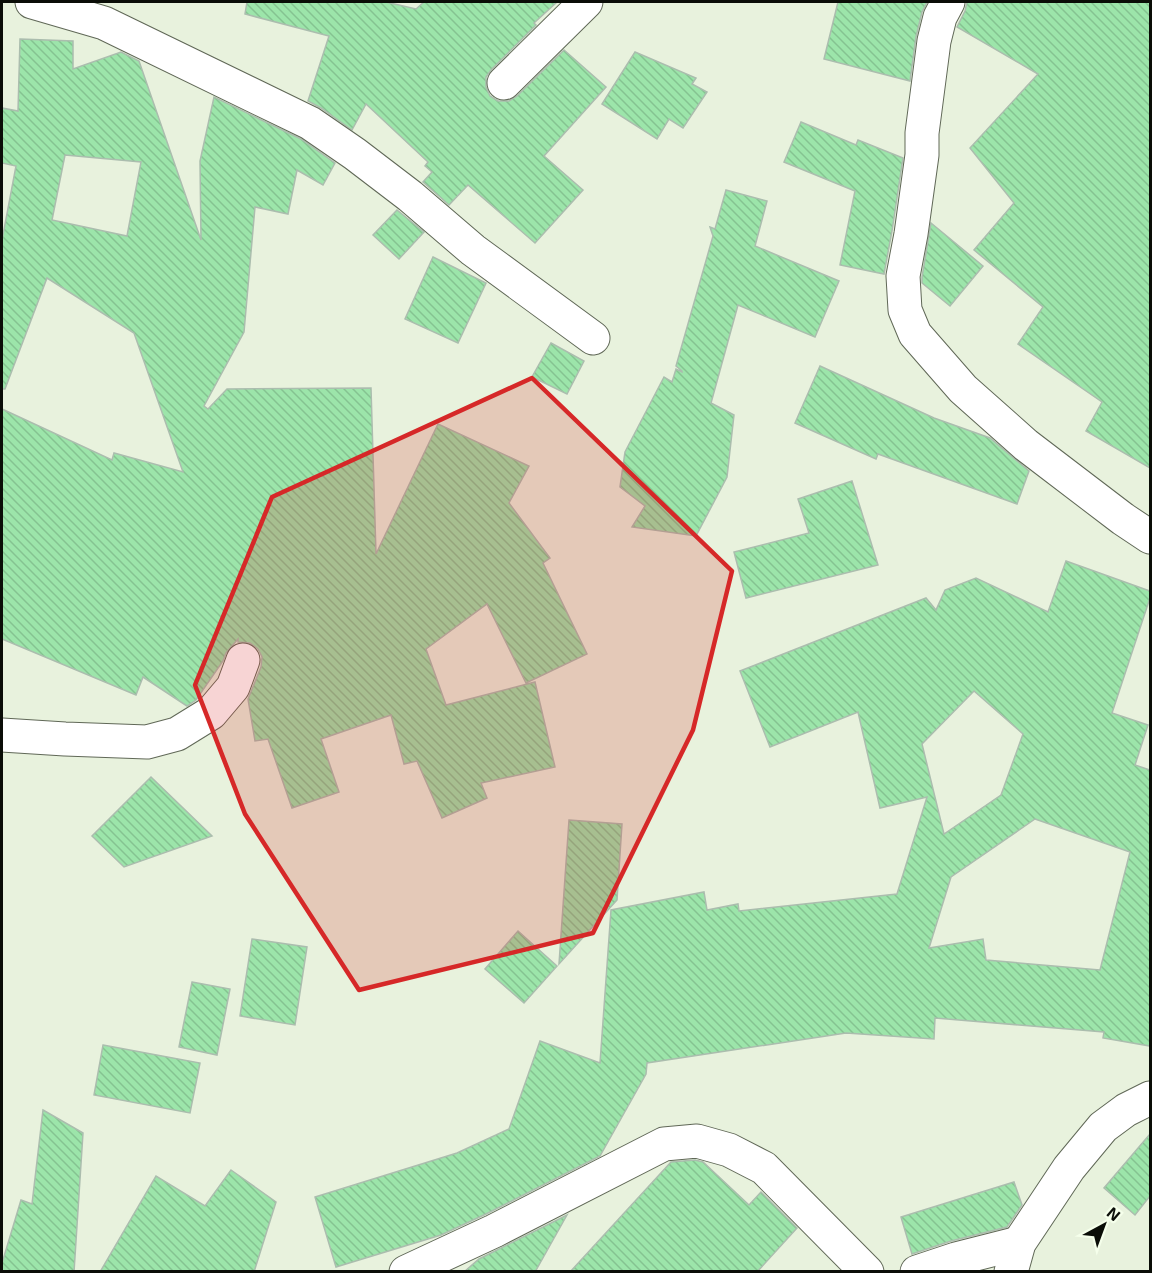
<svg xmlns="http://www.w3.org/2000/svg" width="1152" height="1273" font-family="'Exo 2',sans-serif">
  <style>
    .building { fill: url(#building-back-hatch); stroke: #abbdae; stroke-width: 1.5; fill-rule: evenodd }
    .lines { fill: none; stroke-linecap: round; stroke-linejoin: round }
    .minor-casing { stroke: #606857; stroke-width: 35 }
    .minor { stroke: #fff; stroke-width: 33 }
    .marked { fill: #d62828; fill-opacity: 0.2; stroke: #d62828; stroke-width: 4.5; stroke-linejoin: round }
  </style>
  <defs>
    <pattern id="building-back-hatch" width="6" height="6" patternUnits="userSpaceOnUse" patternTransform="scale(1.5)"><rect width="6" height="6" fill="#9ce5aa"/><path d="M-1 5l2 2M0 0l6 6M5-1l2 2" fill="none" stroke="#85c391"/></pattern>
  </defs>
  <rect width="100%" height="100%" fill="#e8f2dd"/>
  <!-- building -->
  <g class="building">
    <polygon points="247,2 386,2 416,9 424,2 557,2 534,23 536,25 491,70 486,77 486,87 490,96 498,101 509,101 517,96 564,50 606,87 544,156 583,190 535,243 468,185 449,205 423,182 432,172 425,166 428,162 366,104 352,130 321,108 308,101 329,36 245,14"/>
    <polygon points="838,2 927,2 922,12 916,37 910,81 824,59"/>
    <polygon points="967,2 1150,2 1150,468 1086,431 1102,402 1018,344 1043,307 974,250 1014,203 970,148 1038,74 957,27 965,11"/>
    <path d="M20,39l53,2v28l48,-17 18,9 62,179 -1,-79 14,-64 87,42 34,24 -12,22 -26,-15 -9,44 -33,-7 -11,125 -40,74 4,3 19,-20 144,-1 5,166 62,-130 91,42 -20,37 41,55 -7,5 44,91 -61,29 -39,-79 -61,45 20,56 89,-23 20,85 -74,16 6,15 -45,20 -25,-57 -13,3 -13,-49 -70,24 18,53 -47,16 -24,-69 -13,2 -7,-42 13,-32 1,-10 -4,-8 -8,-6 -12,-1v-3l-12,14 -3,8 -27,39 -9,6 -44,-29 -7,18 -134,-56v-230l110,51 2,-7 69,19 -49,-139 -87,-55 -42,111h-3v-149l14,-74 -14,-3v-55l16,3zM65,155l76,7 -14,74 -75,-16z"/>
    <polygon points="635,52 696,78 692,84 707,92 683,128 669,119 657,139 602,104"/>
    <polygon points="801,122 856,145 858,140 903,158 892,231 884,274 840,265 855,191 784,162"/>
    <polygon points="726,190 767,201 755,246 839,281 815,337 738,305 711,403 734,415 727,477 696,536 632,527 645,506 620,487 625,452 664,377 672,382 676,369 682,372 682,371 676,366 713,236 710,227 715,229"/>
    <polygon points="397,210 424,232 399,259 373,235"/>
    <polygon points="931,223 983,266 950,306 922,283 922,277"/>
    <polygon points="433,257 486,283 458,343 405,319"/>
    <polygon points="551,343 584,361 567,394 532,377"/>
    <polygon points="820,366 934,418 990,438 1029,471 1017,504 878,454 876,459 795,423"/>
    <polygon points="852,481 878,565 746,598 734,552 809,533 798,499"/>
    <path d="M1066,561l84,30v7l-38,115 36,12 -13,40 15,5v276l-47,-8 1,-6 -169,-14 -1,21 -88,-6 -199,30 -1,11 -46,82 -114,58 -45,21 -105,32 -21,-70 142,-44 52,-24 31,-88 60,22 11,-153 93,-18 3,18 31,-6 1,7 158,-17 30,-97 -47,11 -22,-96 -88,35 -30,-76 186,-73 10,12 9,-20 31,-12 72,34zM974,691l49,43 -22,61 -57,39 -22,-90zM1035,819l95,33 -30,118 -114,-10 -3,-21 -54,9 22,-71z"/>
    <polygon points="151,777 212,836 124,867 92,836"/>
    <polygon points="569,820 622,824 617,900 559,964"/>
    <polygon points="518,931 557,966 524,1003 485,969"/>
    <polygon points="252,939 307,947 295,1025 240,1016"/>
    <polygon points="192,982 230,989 217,1055 179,1047"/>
    <polygon points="103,1045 200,1063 190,1113 94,1095"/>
    <polygon points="43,1110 83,1133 74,1272 2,1272 2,1263 21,1200 32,1204"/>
    <polygon points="1150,1134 1150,1196 1135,1215 1104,1188"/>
    <polygon points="695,1160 703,1162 749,1205 761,1192 797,1228 757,1272 570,1272 671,1162"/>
    <polygon points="231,1170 276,1202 254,1272 100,1272 156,1176 205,1206"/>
    <polygon points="1014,1182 1022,1205 1007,1227 951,1241 912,1254 901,1217"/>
    <polygon points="567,1215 535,1272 464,1272 479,1259"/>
  </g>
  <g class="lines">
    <!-- minor casing -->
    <g class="minor-casing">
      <g id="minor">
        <polyline points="32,2 104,23 310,123 355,154 410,196 473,250 593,338"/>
        <polyline points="948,2 940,17 934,41 922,133 922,155 911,234 903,276 905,310 915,334 963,389 1026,445 1123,519 1150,537"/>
        <polyline points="504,83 586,2"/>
        <polyline points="2,735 65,739 147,742 177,734 211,713 233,687 243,660"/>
        <polyline points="406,1272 494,1231 664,1144 697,1141 729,1150 764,1168 867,1272"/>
        <polyline points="917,1272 956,1259 1019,1243"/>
        <polyline points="1011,1272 1019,1243 1069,1168 1103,1127 1126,1110 1150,1098"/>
      </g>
    </g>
    <!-- minor -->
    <use href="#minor" class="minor"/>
  </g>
  <!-- marked area -->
  <path class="marked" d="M532,378l200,193 -39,159 -100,203 -234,57 -114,-176 -50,-129 77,-188z"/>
  <!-- border -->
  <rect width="1152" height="1273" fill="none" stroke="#0a0d07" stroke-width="6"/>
  <!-- north arrow -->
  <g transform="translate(1104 1225) rotate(41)" stroke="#f5ffeb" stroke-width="4.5" paint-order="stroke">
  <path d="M0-4.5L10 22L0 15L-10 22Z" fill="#0a0d07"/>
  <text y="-9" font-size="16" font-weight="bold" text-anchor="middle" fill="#0a0d07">N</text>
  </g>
</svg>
